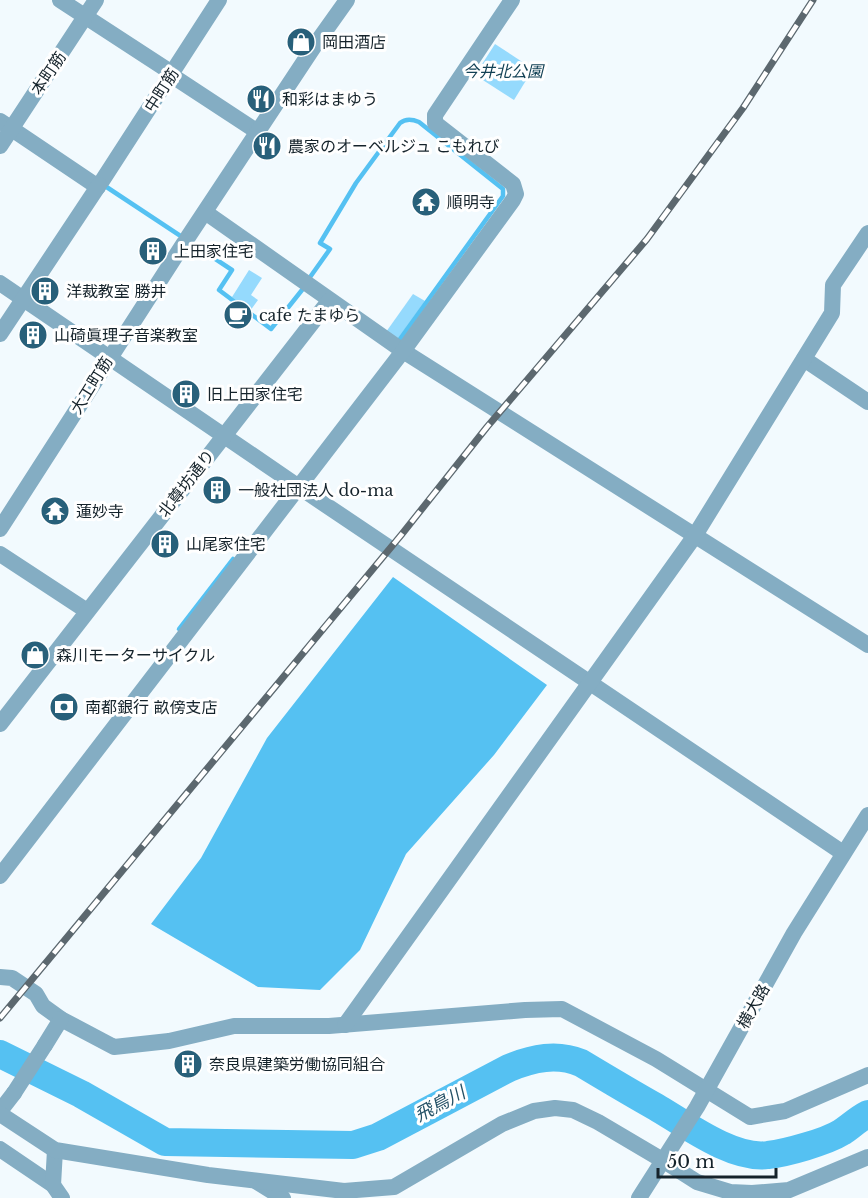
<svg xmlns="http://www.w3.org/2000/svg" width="868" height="1198" font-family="'Libre Baskerville','Noto Sans JP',serif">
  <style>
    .green { fill: #95dafd }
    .water { fill: #55c1f2 }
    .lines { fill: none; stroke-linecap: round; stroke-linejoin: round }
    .stream { stroke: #55c1f2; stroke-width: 4.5 }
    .river { stroke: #55c1f2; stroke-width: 28 }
    .minor { stroke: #84adc3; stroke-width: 16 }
    .tertiary { stroke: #84adc3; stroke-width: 16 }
    .rail-casing { stroke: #5c686f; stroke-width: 7 }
    .rail { stroke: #fff; stroke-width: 4.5; stroke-dasharray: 14; stroke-linecap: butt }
    .labels { text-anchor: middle; stroke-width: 6; stroke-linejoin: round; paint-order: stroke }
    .poi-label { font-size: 16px; fill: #15232b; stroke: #fff; text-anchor: start }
    .park-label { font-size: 16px; font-style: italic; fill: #124155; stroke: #fff }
    .street-label { font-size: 16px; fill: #15232b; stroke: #fff }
    .water-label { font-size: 18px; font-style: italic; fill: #245166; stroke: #fff }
  </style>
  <rect width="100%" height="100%" fill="#f2fafe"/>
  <!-- green -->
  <g class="green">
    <polygon points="495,44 533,69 514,100 475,75"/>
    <polygon points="249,270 262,278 251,295 258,300 250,311 232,297"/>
    <polygon points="413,294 425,301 397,340 386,332"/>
  </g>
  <!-- water -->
  <polygon class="water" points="393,577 547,685 494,755 406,854 360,950 320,990 258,987 151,924 201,858 267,738"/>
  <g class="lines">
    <!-- stream -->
    <g class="stream">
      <polyline points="102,184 232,270 219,290 271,329 302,290"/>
      <path d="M308,280l22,-31 -10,-6 36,-60 44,-60c6,-5 12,-4 19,-1l84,67v7l-103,143"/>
      <polyline points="179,629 233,559"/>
    </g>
    <!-- river -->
    <path class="river" d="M0,1054l81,40 84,48 188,3 25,-8 131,-69c24,-10 48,-15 72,-5 25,15 50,30 75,44 29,17 77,53 112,48 18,-2 58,-13 74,-23 9,-6 16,-13 26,-18"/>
    <!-- minor -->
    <g class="minor">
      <polyline points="60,0 172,73"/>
      <polyline points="171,75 258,132"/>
      <polyline points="0,121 98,187"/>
      <polyline points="0,146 96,0"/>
      <polyline points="102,181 219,0"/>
      <polyline points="205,212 403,351 868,645"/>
      <polyline points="188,237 315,45 347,0"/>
      <polyline points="0,283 299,487 843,853"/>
      <polyline points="0,334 99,185"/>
      <polyline points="804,359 868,402"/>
      <polyline points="0,529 184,243"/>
      <polyline points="0,554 87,611"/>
      <polyline points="0,724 329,301"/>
      <polyline points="0,876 403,351 513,200 516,194 513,184 435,123 435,115 512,0"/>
      <polyline points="0,977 12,978 36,994 43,1006 61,1019 114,1047 169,1041 234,1026 329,1026 525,1010 562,1009 656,1059 750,1117 785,1111 868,1075"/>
      <polyline points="345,1025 694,537 832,313 833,285 868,233"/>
      <polyline points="14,1093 45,1045"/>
      <polyline points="0,1149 53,1185 62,1198"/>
      <polyline points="664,1161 697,1182 730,1192 752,1193 789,1190 868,1157"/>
      <polyline points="257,1182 283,1198"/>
      <polyline points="53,1185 55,1150"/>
      <polyline points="639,1198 697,1107 794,933 868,815"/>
    </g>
    <!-- tertiary -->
    <g class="tertiary">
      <polyline points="45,1045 61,1019"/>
      <polyline points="0,1111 14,1093"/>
      <polyline points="0,1114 55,1150 208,1175 344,1191 394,1187 502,1124 534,1111 555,1108 573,1110 598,1122 664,1161"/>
    </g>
    <!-- rail casing -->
    <g class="rail-casing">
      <polyline id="rail" points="0,1018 402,534 487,427 647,239 743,108 813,0"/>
    </g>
    <!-- rail -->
    <use href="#rail" class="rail"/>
  </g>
  <!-- icons -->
  <defs>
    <g id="shop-disc" transform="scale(1.5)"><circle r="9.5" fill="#28607a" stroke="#fff"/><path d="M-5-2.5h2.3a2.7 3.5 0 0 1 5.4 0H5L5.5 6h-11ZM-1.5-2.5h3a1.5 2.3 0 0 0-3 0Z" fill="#fff"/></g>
    <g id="restaurant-disc" transform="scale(1.5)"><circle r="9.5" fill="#28607a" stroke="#fff"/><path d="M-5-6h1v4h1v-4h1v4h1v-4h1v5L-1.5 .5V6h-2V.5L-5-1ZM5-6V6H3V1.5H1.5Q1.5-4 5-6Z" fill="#fff"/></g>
    <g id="temple-disc" transform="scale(1.5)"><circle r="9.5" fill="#28607a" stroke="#fff"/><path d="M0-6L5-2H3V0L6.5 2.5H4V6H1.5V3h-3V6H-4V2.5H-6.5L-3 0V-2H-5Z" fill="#fff"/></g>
    <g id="building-disc" transform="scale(1.5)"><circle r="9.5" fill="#28607a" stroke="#fff"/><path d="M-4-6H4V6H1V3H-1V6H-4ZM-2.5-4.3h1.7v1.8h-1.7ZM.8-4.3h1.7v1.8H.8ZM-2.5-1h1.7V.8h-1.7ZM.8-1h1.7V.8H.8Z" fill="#fff"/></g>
    <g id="cafe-disc" transform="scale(1.5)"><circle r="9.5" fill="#28607a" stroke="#fff"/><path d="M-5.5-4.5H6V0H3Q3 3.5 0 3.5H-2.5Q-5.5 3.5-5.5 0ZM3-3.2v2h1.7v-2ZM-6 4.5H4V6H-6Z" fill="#fff"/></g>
    <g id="bank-disc" transform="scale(1.5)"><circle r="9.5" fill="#28607a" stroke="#fff"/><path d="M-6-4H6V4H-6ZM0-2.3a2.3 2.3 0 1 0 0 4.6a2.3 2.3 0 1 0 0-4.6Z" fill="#fff"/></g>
  </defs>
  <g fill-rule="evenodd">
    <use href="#shop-disc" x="301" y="42"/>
    <use href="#restaurant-disc" x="261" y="99"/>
    <use href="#restaurant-disc" x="267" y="146"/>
    <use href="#temple-disc" x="426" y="202"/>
    <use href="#building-disc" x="153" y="251"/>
    <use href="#building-disc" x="45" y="291"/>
    <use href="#cafe-disc" x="238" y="315"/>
    <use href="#building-disc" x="33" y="335"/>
    <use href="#building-disc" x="186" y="394"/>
    <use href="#building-disc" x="217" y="490"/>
    <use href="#temple-disc" x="55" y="511"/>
    <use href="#building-disc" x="165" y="544"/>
    <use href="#shop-disc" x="35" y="655"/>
    <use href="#bank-disc" x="64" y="707"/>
    <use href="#building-disc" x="188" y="1064"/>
  </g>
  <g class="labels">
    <!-- poi labels -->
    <g class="poi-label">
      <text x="322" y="48">岡田酒店</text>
      <text x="282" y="105">和彩はまゆう</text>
      <text x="288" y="152">農家のオーベルジュ こもれび</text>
      <text x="447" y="208">順明寺</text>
      <text x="174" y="257">上田家住宅</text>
      <text x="66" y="297">洋裁教室 勝井</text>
      <text x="259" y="321">cafe たまゆら</text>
      <text x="54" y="341">山碕眞理子音楽教室</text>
      <text x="207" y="400">旧上田家住宅</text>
      <text x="238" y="496">一般社団法人 do-ma</text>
      <text x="76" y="517">蓮妙寺</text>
      <text x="186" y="550">山尾家住宅</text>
      <text x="56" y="661">森川モーターサイクル</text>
      <text x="85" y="713">南都銀行 畝傍支店</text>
      <text x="209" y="1070">奈良県建築労働協同組合</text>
    </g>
    <!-- park labels -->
    <g class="park-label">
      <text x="503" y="77">今井北公園</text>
    </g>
    <!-- street labels -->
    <g class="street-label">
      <text transform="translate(48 73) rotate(-56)" y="6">本町筋</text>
      <text transform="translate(161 90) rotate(-57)" y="6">中町筋</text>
      <text transform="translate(91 385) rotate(-58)" y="6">大工町筋</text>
      <text transform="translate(186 483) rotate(-52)" y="6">北尊坊通り</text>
      <text transform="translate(753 1006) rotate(-61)" y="6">横大路</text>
    </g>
    <!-- water labels -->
    <g class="water-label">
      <text transform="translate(440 1104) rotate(-28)" y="6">飛鳥川</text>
    </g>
  </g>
  <!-- scale -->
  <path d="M658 1168v9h118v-9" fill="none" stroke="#15232b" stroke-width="3"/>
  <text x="667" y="1168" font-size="18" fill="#15232b" stroke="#ffffff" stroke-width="4.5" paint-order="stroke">50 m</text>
</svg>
